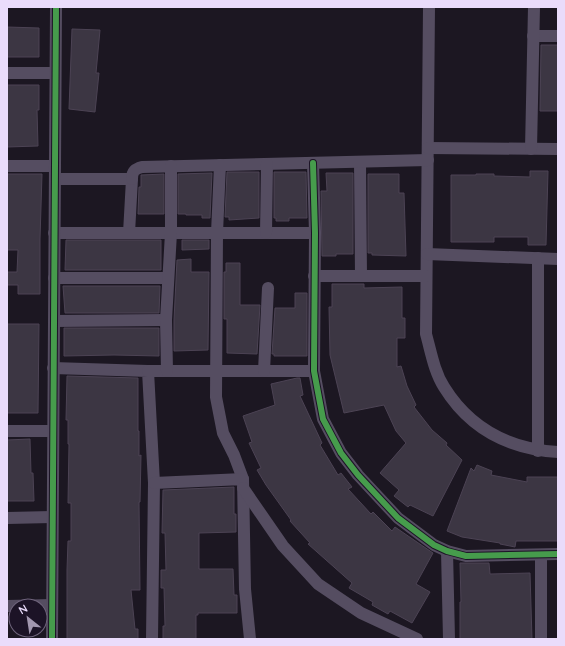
<svg xmlns="http://www.w3.org/2000/svg" width="565" height="646" font-family="Quicksand,sans-serif">
  <style>
    .building { fill: #3c3643; stroke: #4c4354 }
    .lines { fill: none; stroke-linecap: round; stroke-linejoin: round }
    .minor { stroke: #554d61; stroke-width: 12 }
    .cycleway-casing { stroke: #1c1326; stroke-width: 8 }
    .cycleway { stroke: #469c4c; stroke-width: 6 }
  </style>
  <rect width="100%" height="100%" fill="#1c1722"/>
  <!-- building -->
  <g class="building">
    <polygon points="7,27 39,28 39,57 7,57"/>
    <polygon points="72,29 100,30 96,73 99,73 95,112 69,109"/>
    <polygon points="541,45 558,45 558,111 540,111"/>
    <polygon points="7,85 39,85 39,110 37,110 38,146 7,147"/>
    <polygon points="530,171 548,171 546,245 528,245 528,237 494,237 494,242 451,242 451,175 476,175 476,174 494,174 494,176 530,177"/>
    <polygon points="227,172 259,172 259,218 229,220 229,217 225,217"/>
    <polygon points="274,172 306,172 307,218 289,218 289,221 276,221 276,218 274,218"/>
    <polygon points="212,173 210,218 202,218 202,215 186,215 186,214 178,214 178,174"/>
    <polygon points="326,173 353,173 353,254 336,254 336,256 322,256 321,191 327,191"/>
    <polygon points="7,174 42,174 40,239 40,294 18,294 18,285 7,285 7,272 17,272 18,250 7,250"/>
    <polygon points="164,174 164,214 138,214 139,187 141,187 141,175"/>
    <polygon points="368,174 399,174 399,193 404,193 406,256 372,255 372,253 368,253"/>
    <polygon points="66,240 161,240 161,270 65,270"/>
    <polygon points="182,240 209,240 209,249 182,250"/>
    <polygon points="191,259 191,272 209,272 208,350 174,351 174,320 177,260"/>
    <polygon points="226,263 240,263 240,305 260,305 257,354 227,353 227,319 224,319 224,272 226,272"/>
    <polygon points="332,284 364,284 364,288 402,287 402,318 405,318 405,338 397,338 397,367 401,366 407,386 416,405 414,407 432,430 447,443 446,445 462,460 433,516 410,505 408,507 394,496 399,490 380,473 406,443 396,431 384,405 344,413 330,355 329,307 332,307"/>
    <polygon points="63,286 160,286 159,313 65,313"/>
    <polygon points="295,293 307,293 307,356 274,356 274,354 272,354 275,308 295,308"/>
    <polygon points="7,324 39,324 38,413 7,413"/>
    <polygon points="64,328 159,328 159,356 114,355 64,356"/>
    <polygon points="67,376 138,378 138,431 139,431 139,456 141,455 140,502 139,502 140,590 131,590 135,629 138,629 138,639 67,639 67,570 68,541 71,541 71,503 68,503 69,444 68,444 68,420 66,420"/>
    <polygon points="297,378 300,378 303,395 300,396 322,443 320,445 338,475 341,473 352,487 348,489 371,514 373,512 392,531 395,527 433,553 416,584 430,592 412,623 390,611 388,614 372,605 373,602 349,588 352,583 308,544 310,543 290,521 291,520 266,485 257,470 261,468 249,443 252,442 243,416 275,405 271,384"/>
    <polygon points="30,439 31,473 33,473 34,501 7,501 7,440"/>
    <polygon points="477,465 492,471 491,475 527,482 527,477 558,477 558,541 516,541 515,547 500,544 500,543 462,537 447,531 471,468 474,471"/>
    <polygon points="234,487 234,514 236,514 236,532 199,533 199,569 233,569 234,595 237,595 237,613 198,613 198,615 196,615 196,639 163,639 163,626 165,626 164,588 161,588 161,570 166,570 165,533 162,533 163,490"/>
    <polygon points="460,563 489,563 490,574 530,573 532,639 460,639 460,602 461,602"/>
  </g>
  <g class="lines">
    <!-- minor -->
    <g class="minor">
      <path d="M429,7l-3,327c5,18 8,37 18,53 26,42 65,62 114,65"/>
      <polyline points="533,36 558,36"/>
      <polyline points="7,73 55,73"/>
      <polyline points="428,148 558,149"/>
      <polyline points="531,149 534,7"/>
      <polyline points="360,162 361,276"/>
      <polyline points="313,163 315,233 314,371 323,419 341,453 358,475 398,518 434,545 447,551 466,556 558,554"/>
      <polyline points="220,165 217,233 216,397 223,433 234,455 243,479"/>
      <polyline points="7,166 55,166"/>
      <polyline points="55,179 132,179 129,233"/>
      <path d="M132,179c0,-8 3,-10 10,-12l286,-7"/>
      <polyline points="54,233 315,233"/>
      <polyline points="266,233 267,164"/>
      <polyline points="427,254 558,259"/>
      <polyline points="538,258 538,451"/>
      <polyline points="314,276 426,276"/>
      <polyline points="54,278 168,278"/>
      <polyline points="54,321 166,320"/>
      <polyline points="53,368 148,371 154,483 152,639"/>
      <polyline points="148,371 314,371"/>
      <polyline points="167,371 166,320 171,233 171,166"/>
      <polyline points="264,371 268,288"/>
      <polyline points="7,431 53,431"/>
      <polyline points="154,483 243,479 245,589 250,639"/>
      <polyline points="243,488 283,546 318,584 361,613 417,639"/>
      <polyline points="7,518 52,517"/>
      <polyline points="447,551 449,639"/>
      <polyline points="7,606 52,605"/>
      <polyline points="52,639 56,7"/>
      <polyline points="541,639 541,555"/>
    </g>
    <!-- cycleway casing -->
    <g class="cycleway-casing">
      <g id="cycleway">
        <polyline points="313,163 315,233 314,371 323,419 341,453 358,475 398,518 434,545 447,551 466,556 558,554"/>
        <polyline points="52,639 56,7"/>
      </g>
    </g>
    <!-- cycleway -->
    <use href="#cycleway" class="cycleway"/>
  </g>
  <!-- border -->
  <rect width="565" height="646" fill="none" stroke="#eadcfb" stroke-width="16"/>
  <!-- north arrow -->
  <g transform="translate(28 618) rotate(330)"><circle r="19" fill="#1c1326" stroke="#6e637b"/>
  <path d="M0-3L7 15L0 10L-7 15Z" fill="#a297af"/>
  <text y="-6" font-size="11" font-weight="bold" text-anchor="middle" fill="#eadcfb">N</text>
  </g>
</svg>
